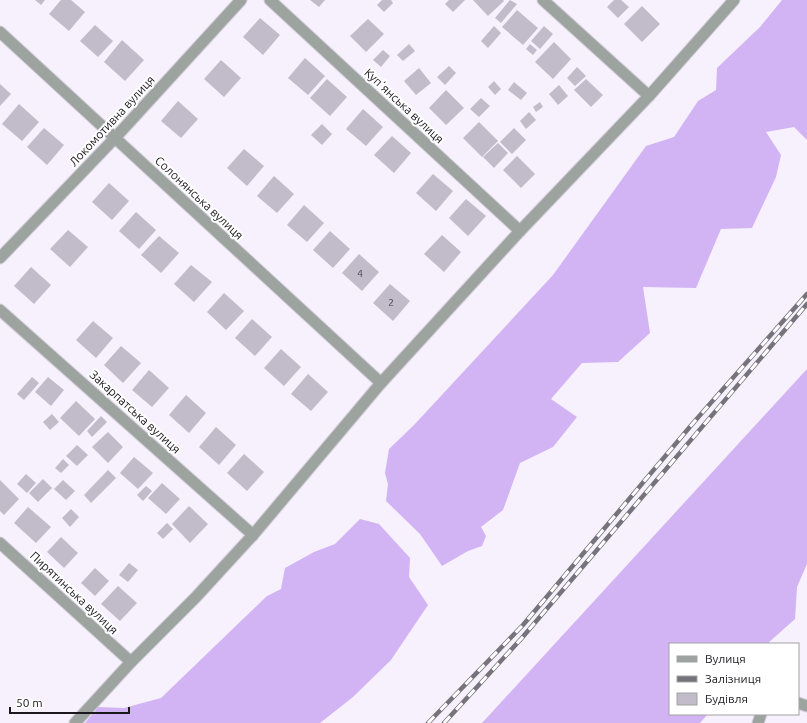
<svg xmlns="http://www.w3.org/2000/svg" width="807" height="723" font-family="Ubuntu,sans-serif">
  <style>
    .forest { fill: #d2b4f5 }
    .building { fill: #c2bcca }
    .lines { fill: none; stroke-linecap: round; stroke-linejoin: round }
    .minor-casing { stroke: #d3ced9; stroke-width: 13 }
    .tertiary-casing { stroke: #d3ced9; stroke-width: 13 }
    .minor { stroke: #9da4a0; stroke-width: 11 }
    .tertiary { stroke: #9da4a0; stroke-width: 11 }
    .rail-casing { stroke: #77737b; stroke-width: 4.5 }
    .rail { stroke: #fff; stroke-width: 3; stroke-dasharray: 9; stroke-linecap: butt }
    .labels { text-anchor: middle; stroke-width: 4; stroke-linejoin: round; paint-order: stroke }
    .number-label { font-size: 10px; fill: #444048 }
    .street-label { font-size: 12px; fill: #1a171d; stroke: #fff }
  </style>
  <rect width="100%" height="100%" fill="#f6f1fd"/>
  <!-- forest -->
  <g class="forest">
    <polygon points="782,0 807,0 807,140 794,127 766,132 781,155 776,177 752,228 721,229 696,288 643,287 650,333 618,362 582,363 551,399 577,417 553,447 520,463 503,510 481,527 486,536 482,546 468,551 442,566 420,534 386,501 388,484 385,473 389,449 414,425 553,275 646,146 674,137 698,101 716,90 717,68 760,27"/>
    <polygon points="807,369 807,564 797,587 795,619 767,644 670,644 670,714 708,714 700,723 482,723"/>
    <polygon points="360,519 379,524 410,558 409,577 428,605 391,660 353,697 320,723 85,723 98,707 124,708 161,698 267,596 281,589 285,568 314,552 335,544"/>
  </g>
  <!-- building -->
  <g class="building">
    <polygon points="35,0 45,0 41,5"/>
    <polygon points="61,0 71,0 85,12 69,31 49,14"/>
    <polygon points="310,0 325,0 319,7"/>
    <polygon points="382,0 391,0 393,3 384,12 377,5"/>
    <polygon points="449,0 465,0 453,12 445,4"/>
    <polygon points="473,0 503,0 504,1 488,16"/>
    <polygon points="510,0 517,4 501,23 495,18"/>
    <polygon points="614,0 621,0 629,7 618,18 607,7"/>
    <polygon points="642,6 660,24 642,42 624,24"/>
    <polygon points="517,10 538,28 523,45 502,27"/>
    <polygon points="260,18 280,35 263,55 243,37"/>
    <polygon points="368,19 384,34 366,52 350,36"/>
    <polygon points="95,25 113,41 98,57 80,41"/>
    <polygon points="494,26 501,33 488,48 481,41"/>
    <polygon points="544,26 553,34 540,49 531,41"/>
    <polygon points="122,40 144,60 125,81 104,62"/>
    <polygon points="554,42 571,59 553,79 535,62"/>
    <polygon points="409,44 415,51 403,61 397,55"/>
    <polygon points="530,44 537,50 533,55 526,49"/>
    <polygon points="383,50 390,56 381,67 373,60"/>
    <polygon points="305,58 325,76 308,95 288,78"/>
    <polygon points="221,60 241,78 224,97 204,79"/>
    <polygon points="449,66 456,73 445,85 437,77"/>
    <polygon points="577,67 586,76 575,86 567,78"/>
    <polygon points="419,68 431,83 416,95 404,81"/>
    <polygon points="327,79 347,97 330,116 310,98"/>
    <polygon points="586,79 603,95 591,107 574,90"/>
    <polygon points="494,81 501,89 495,95 488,87"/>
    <polygon points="514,82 527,93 521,100 508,90"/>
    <polygon points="0,84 11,94 0,106"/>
    <polygon points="559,85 568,96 558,105 549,94"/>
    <polygon points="446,90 464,108 446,125 429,108"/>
    <polygon points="481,98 490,106 479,117 470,109"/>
    <polygon points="178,101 198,119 181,138 161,121"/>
    <polygon points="540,102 543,107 536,112 533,107"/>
    <polygon points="19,104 39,122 22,141 2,124"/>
    <polygon points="363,109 383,127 366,146 346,129"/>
    <polygon points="529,112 536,120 526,129 520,121"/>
    <polygon points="479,122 498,141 482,157 463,138"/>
    <polygon points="322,124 332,134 322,145 311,135"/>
    <polygon points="44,128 64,145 47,165 27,147"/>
    <polygon points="514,128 526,140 512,154 500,142"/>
    <polygon points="392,136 411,153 394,173 374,155"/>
    <polygon points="498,143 508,153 494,168 483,157"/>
    <polygon points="244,149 264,166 247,186 227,168"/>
    <polygon points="517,156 535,174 521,188 503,170"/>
    <polygon points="433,174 453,191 436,211 416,193"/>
    <polygon points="274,176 294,194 277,213 257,196"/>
    <polygon points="109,183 129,201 112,220 92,202"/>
    <polygon points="466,199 486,216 468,236 449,218"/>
    <polygon points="304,205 324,223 307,242 287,225"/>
    <polygon points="136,212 156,230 139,249 119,231"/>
    <polygon points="68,230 88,247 70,267 50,249"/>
    <polygon points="330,231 350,249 333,268 313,250"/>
    <polygon points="442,235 461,252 444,272 424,254"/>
    <polygon points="159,236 179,253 161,273 141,255"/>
    <polygon points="359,254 379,272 362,291 342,273"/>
    <polygon points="191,265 212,282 194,302 174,284"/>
    <polygon points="31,267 51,285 34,304 14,286"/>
    <polygon points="390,284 410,301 393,321 373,303"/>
    <polygon points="224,293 244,311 226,330 207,312"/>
    <polygon points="252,319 272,337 255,356 235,338"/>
    <polygon points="93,321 113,338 96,358 76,340"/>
    <polygon points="121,346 141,363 123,383 104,365"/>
    <polygon points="281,349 301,367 284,386 264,368"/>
    <polygon points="149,370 169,388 152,407 132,390"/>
    <polygon points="308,374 328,392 311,411 291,394"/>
    <polygon points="32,377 39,383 24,400 17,394"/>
    <polygon points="48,377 64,390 51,406 35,392"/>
    <polygon points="186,395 206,413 189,433 169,415"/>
    <polygon points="76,401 95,419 79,436 60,418"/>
    <polygon points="52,414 59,422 50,430 43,422"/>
    <polygon points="101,416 107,422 92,437 87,431"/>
    <polygon points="216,427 236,445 219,465 199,447"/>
    <polygon points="108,432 123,447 108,463 92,447"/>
    <polygon points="77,445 88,455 77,466 66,456"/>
    <polygon points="244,454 264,472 247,491 227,473"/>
    <polygon points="134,457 153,473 138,489 120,473"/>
    <polygon points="63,459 69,465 61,473 55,468"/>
    <polygon points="108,470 116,478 91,503 84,495"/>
    <polygon points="26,474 36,483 27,493 17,484"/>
    <polygon points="43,479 52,488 38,502 29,493"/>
    <polygon points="0,480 19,499 4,515 0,511"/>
    <polygon points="63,480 75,491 66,500 54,489"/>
    <polygon points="162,483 180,499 166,514 148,498"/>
    <polygon points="146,486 152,491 143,501 137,495"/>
    <polygon points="189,506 208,524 190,543 172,524"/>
    <polygon points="28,507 51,527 36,543 14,523"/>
    <polygon points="71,509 79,517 70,527 62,518"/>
    <polygon points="167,523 173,529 163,539 157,533"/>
    <polygon points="61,537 78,553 64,568 47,552"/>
    <polygon points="129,563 138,570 128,582 119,575"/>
    <polygon points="95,568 109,581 95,596 81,583"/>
    <polygon points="118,586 137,603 120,621 101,604"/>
  </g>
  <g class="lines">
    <!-- minor casing -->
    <g class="minor-casing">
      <g id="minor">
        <polyline points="270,0 520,231"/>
        <polyline points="543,0 649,96"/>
        <polyline points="0,32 381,383"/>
        <polyline points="0,258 114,139 241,0"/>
        <polyline points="0,310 253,535"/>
        <polyline points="0,543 131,662"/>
        <polyline points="798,703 807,706"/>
        <polyline points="758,723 761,714"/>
      </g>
    </g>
    <!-- tertiary casing -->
    <g class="tertiary-casing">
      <polyline id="tertiary" points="75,723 131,662 196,597 253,535 381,383 520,231 649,96 734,0"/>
    </g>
    <!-- minor -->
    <use href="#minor" class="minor"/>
    <!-- tertiary -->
    <use href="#tertiary" class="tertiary"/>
    <!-- rail casing -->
    <g class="rail-casing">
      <g id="rail">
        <polyline points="428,723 523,625 694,422 807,294"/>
        <polyline points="444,723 521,639 807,304"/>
      </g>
    </g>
    <!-- rail -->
    <use href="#rail" class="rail"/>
  </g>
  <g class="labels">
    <!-- number labels -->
    <g class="number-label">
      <text x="360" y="277">4</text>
      <text x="391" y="306">2</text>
    </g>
    <!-- street labels -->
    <g class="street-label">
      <text transform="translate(404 106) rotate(43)" y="4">Купʼянська вулиця</text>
      <text transform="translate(112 121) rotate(-47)" y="4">Локомотивна вулиця</text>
      <text transform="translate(199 198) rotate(43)" y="4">Солонянська вулиця</text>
      <text transform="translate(135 412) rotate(42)" y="4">Закарпатська вулиця</text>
      <text transform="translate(74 593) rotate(43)" y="4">Пирятинська вулиця</text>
    </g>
  </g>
  <!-- legend -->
  <rect x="669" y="643" width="130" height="72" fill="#ffffff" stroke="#a3a2a5"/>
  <rect x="677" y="656" width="20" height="6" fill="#9da4a0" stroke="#a3a2a5"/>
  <text x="705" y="663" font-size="12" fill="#1a171d">Вулиця</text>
  <rect x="677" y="676" width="20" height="6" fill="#77737b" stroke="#a3a2a5"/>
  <text x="705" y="683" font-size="12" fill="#1a171d">Залізниця</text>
  <rect x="677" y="693" width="20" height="12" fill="#c2bcca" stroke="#a3a2a5"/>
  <text x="705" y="703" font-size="12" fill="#1a171d">Будівля</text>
  <!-- scale -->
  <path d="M10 707v6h119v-6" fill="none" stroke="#1a171d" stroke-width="2"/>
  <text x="16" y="707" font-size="12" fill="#1a171d" stroke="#ffffff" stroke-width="3" paint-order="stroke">50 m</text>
</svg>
